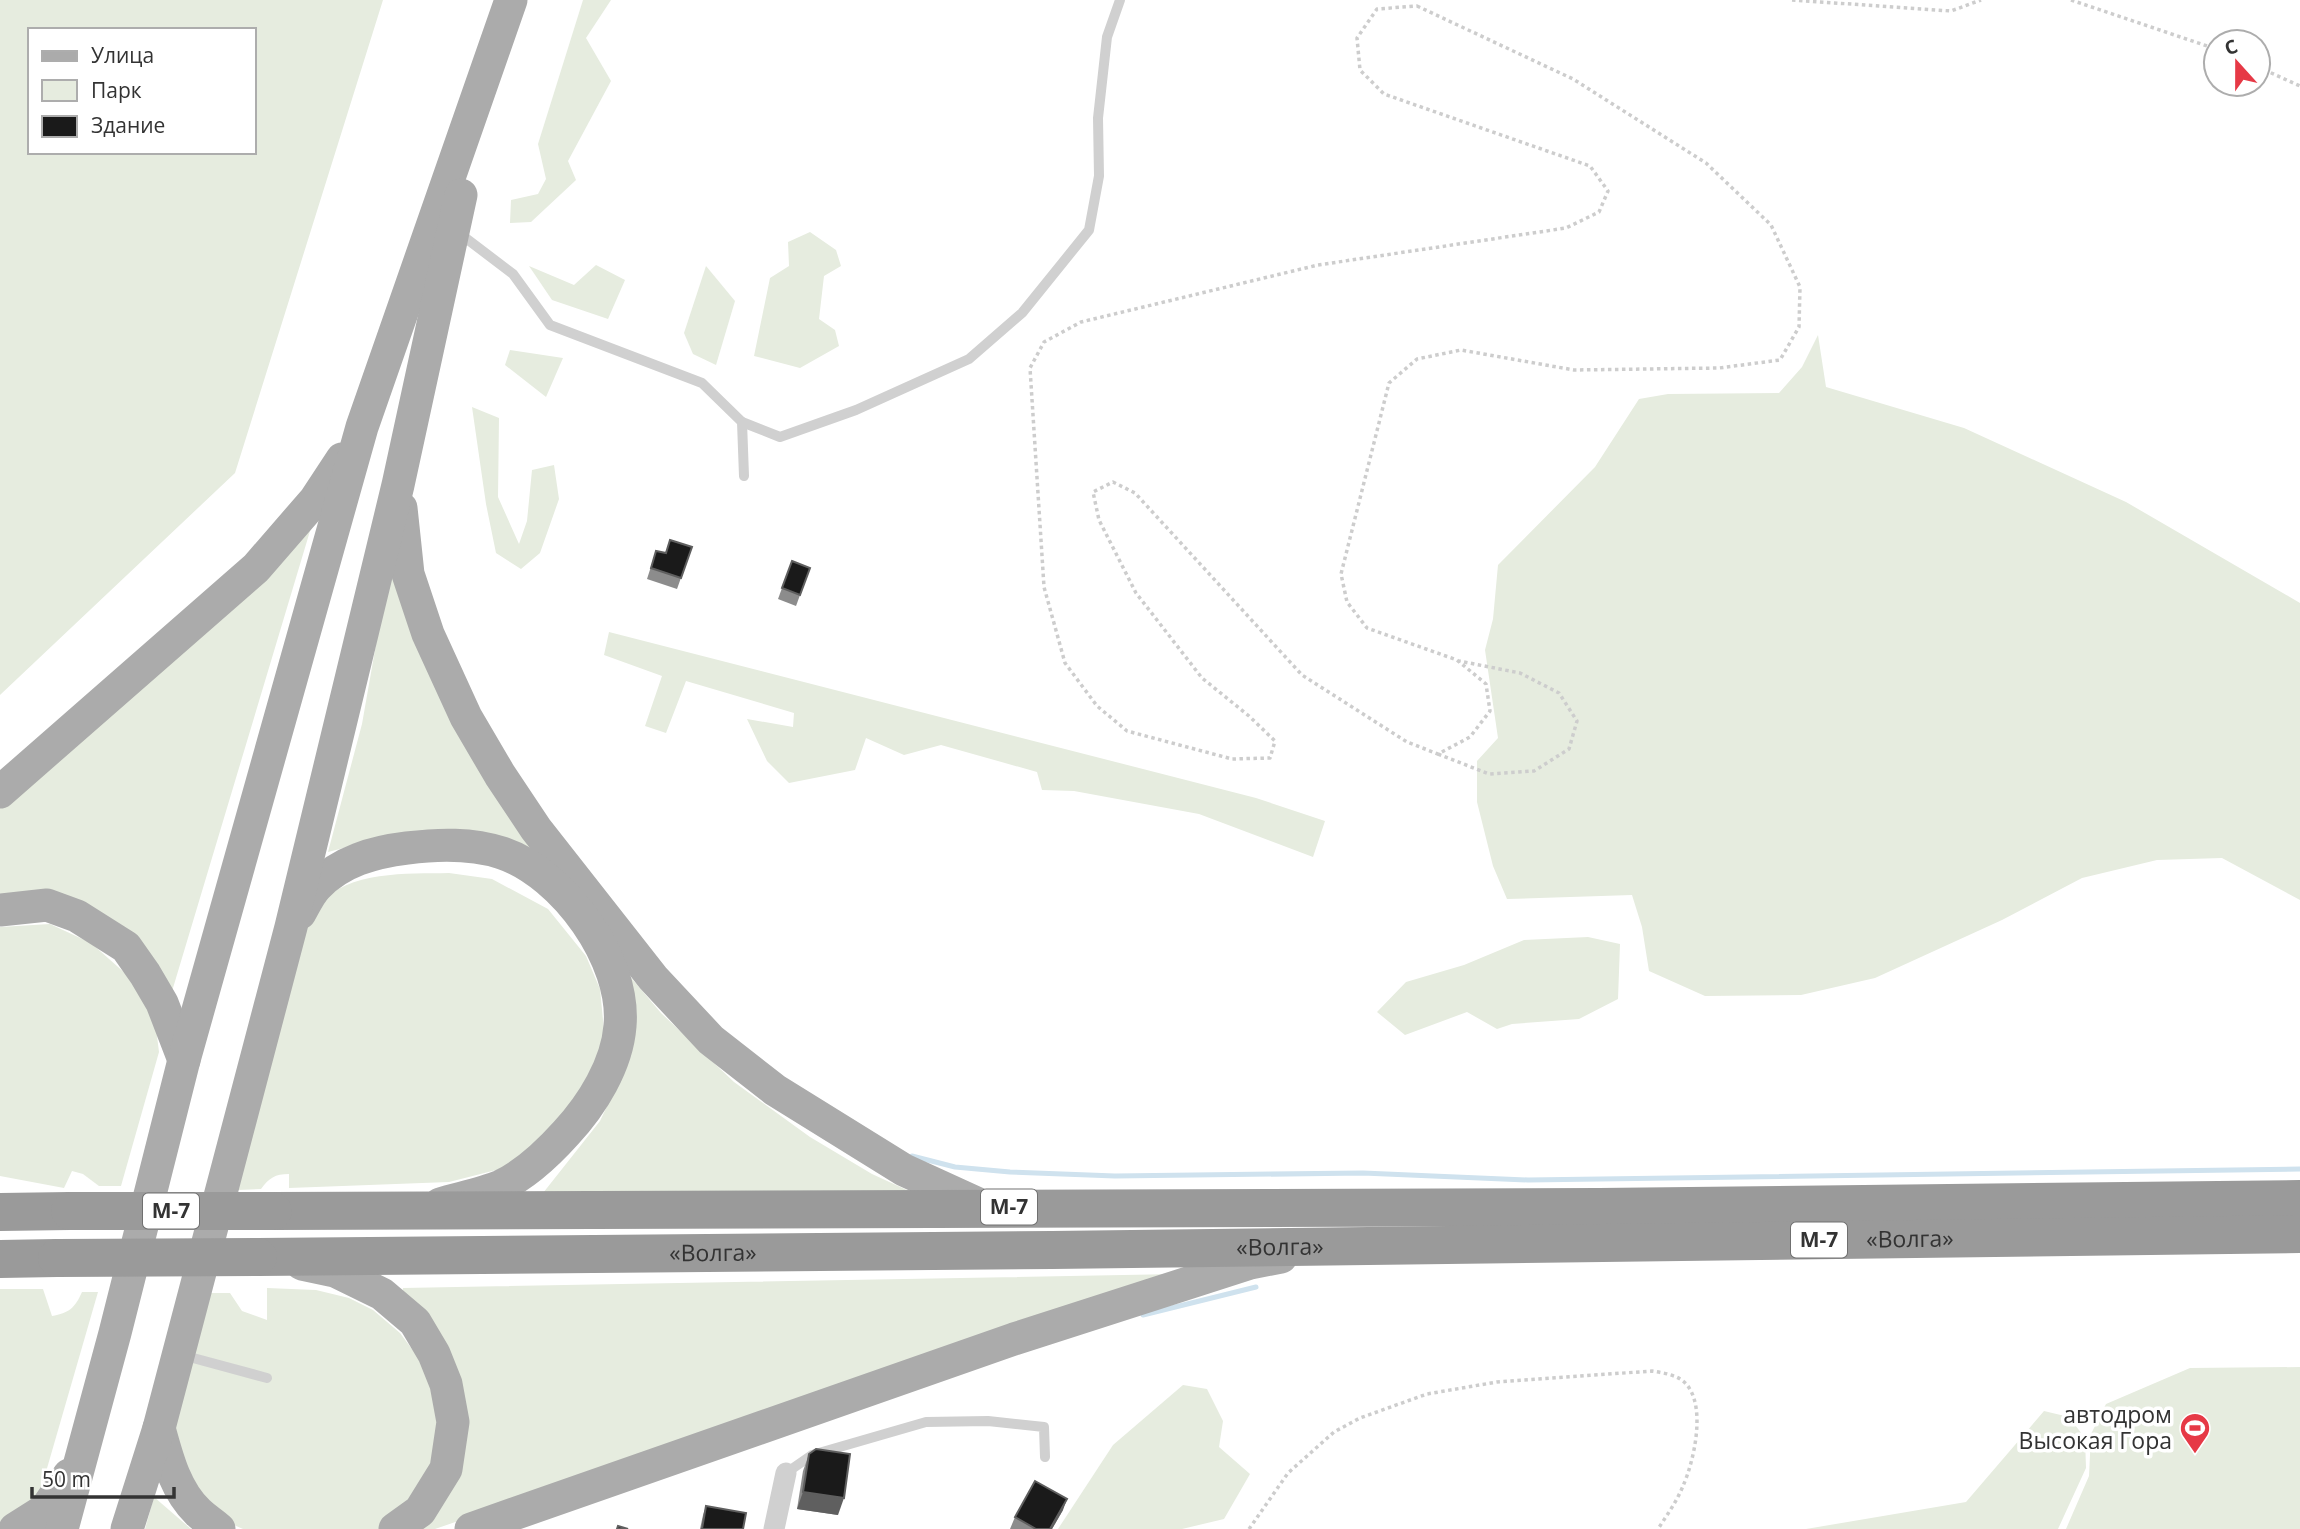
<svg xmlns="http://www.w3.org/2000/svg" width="2300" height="1529" font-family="'Open Sans',sans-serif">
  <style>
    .green { fill: #e6ecdf; fill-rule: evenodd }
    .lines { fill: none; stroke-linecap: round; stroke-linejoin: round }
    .stream { stroke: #cfe2ee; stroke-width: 5 }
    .path { stroke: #cdcdcd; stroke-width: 3.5; stroke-dasharray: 3.5 3.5; stroke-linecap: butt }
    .lane { stroke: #d0d0d0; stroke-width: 10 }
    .street { stroke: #d0d0d0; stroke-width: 21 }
    .primary { stroke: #ababab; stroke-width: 33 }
    .highway { stroke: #9a9a9a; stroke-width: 38 }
    .highway-bridge { stroke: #9a9a9a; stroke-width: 38 }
    .wall { fill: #8c8c8c }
    .shaded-wall { fill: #5f5f5f }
    .building { fill: #1a1a1a; stroke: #5f5f5f; stroke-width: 2 }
    .labels { text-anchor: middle; stroke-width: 7; stroke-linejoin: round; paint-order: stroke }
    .shield { fill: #fff; stroke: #707070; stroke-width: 2 }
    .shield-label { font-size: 21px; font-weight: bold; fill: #333 }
    .street-label { font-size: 23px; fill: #333; stroke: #fff }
    .poi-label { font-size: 23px; fill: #333; stroke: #fff; text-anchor: end }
  </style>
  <rect width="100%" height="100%" fill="#fff"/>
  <!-- green -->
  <g class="green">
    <path d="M0,0h383l-148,473 -235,222zM30,30h224v122h-224z"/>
    <polygon points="583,0 611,0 586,38 611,81 568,161 576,180 531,222 510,223 511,200 538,194 546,179 538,144"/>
    <polygon points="810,232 836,250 841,266 824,276 819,319 835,330 839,346 800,368 754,356 770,278 789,266 788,242"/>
    <polygon points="596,265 625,280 608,319 552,300 529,266 574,285"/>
    <polygon points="706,266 735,301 716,365 693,354 684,333"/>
    <polygon points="1818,335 1826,387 1964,428 2126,502 2300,603 2300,900 2222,858 2157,860 2082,878 2002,920 1875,978 1801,995 1705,996 1649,971 1642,927 1632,895 1507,899 1493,866 1477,802 1477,761 1498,738 1485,650 1493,619 1498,565 1595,467 1639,399 1668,394 1779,393 1802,367"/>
    <polygon points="510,350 563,358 546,397 505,365"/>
    <polygon points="472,407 499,418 498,497 519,544 527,521 532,470 554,465 559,499 540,553 521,569 496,553 486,504"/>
    <polygon points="313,521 170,998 131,939 0,898 0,801"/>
    <polygon points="395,536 559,878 383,838 328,852 362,724"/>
    <polygon points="609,632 1256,798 1325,821 1313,857 1199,814 1074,791 1042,790 1037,772 941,745 904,755 866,738 855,770 789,783 767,761 747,719 793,727 794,713 686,681 666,733 645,726 662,676 604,655"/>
    <path d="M449,873l43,6 56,30 38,47 14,33 5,51 -13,44 -76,81 -67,17 -160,6v-14c-14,0 -20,4 -28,15l-24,1 65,-256c5,-9 9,-21 16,-29 31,-35 89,-31 131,-32z"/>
    <polygon points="50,924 91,943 135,982 155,1020 159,1052 121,1186 99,1186 83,1174 72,1171 64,1188 0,1176 0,927"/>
    <polygon points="1588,937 1620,944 1618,999 1579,1019 1512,1024 1497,1029 1467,1012 1405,1035 1377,1012 1406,982 1464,965 1524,940"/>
    <polygon points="622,967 661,1013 734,1082 810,1137 872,1174 909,1191 543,1193 600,1121 620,1079"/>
    <polygon points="1177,1274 435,1529 414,1529 458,1464 402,1296 403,1288"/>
    <polygon points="267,1288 316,1290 349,1298 373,1310 400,1333 423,1364 435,1396 442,1435 433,1474 379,1529 243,1529 227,1522 189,1490 172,1425 210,1293 230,1293 242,1311 267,1320"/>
    <path d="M0,1289h43l9,27c17,-3 23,-8 30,-24h16l-59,204 -39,26z"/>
    <polygon points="2300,1367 2300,1529 2066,1529 2089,1476 2091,1434 2106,1404 2190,1368"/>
    <polygon points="1183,1385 1207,1389 1223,1421 1219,1447 1250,1474 1224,1519 1182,1529 1058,1529 1113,1445"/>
    <polygon points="2044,1411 2069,1417 2085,1438 2086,1468 2058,1529 1806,1529 1966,1502"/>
    <polygon points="154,1497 191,1529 145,1529"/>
  </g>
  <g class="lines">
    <!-- stream -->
    <g class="stream">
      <polyline points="912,1156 955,1167 1010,1172 1115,1176 1363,1173 1528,1180 2300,1169"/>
      <polyline points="1143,1315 1256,1287"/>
    </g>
    <!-- path -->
    <g class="path">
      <polyline points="1792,0 1951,11 1981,0"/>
      <polyline points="2071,0 2216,49"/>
      <polygon points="1417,6 1573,79 1706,163 1771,225 1800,287 1799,327 1780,360 1719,368 1574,370 1461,350 1417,359 1389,383 1341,574 1347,602 1367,628 1457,660 1486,684 1490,711 1470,737 1438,754 1407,742 1302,675 1135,493 1113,482 1093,492 1099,520 1136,593 1202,678 1249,716 1275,741 1270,758 1232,759 1127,731 1097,706 1065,663 1044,587 1030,368 1044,342 1081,322 1318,265 1566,228 1599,212 1608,191 1590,166 1384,94 1360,70 1357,38 1377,9"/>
      <polyline points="2258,67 2300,86"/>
      <polyline points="1438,754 1489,774 1534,771 1569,749 1577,721 1559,693 1520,673 1459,661"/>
      <path d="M1249,1529l39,-56 46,-41 26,-14 67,-24 70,-12 155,-11c12,2 27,4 35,14 19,23 7,76 -4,101 -6,15 -16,29 -25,43"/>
    </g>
    <!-- lane -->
    <g class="lane">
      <polyline points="459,233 513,274 550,325 702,383 742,422 744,476"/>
      <polyline points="742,422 780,437 856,410 969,359 1022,313 1089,230 1099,176 1098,118 1107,37 1120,0"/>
      <polyline points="182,1355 267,1378"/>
      <polyline points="786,1473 812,1455 926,1422 988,1421 1044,1427 1045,1457"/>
    </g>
    <!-- street -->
    <polyline class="street" points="774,1529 786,1473"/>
    <!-- primary -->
    <g class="primary">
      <polyline points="401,508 408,574 428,634 466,717 500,775 536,829 653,978 711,1040 775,1090 904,1170 985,1207"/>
      <polyline points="0,792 256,568 315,500 342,459"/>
      <polyline points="0,910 47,905 77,916 126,947 145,974 162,1003 184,1060"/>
      <path d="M300,913c5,-9 10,-20 17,-27 24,-25 57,-34 90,-38 32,-4 64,-5 95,5 62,21 124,107 118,173 -3,39 -28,79 -54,107 -18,20 -40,41 -65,53 -19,8 -41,12 -61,18"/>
      <polyline points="302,1264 335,1271 382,1294 415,1322 434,1354 446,1384 453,1422 446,1469 420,1511 395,1529"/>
      <path d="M159,1428c8,29 16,62 39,84 6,6 14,11 21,17"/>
      <polyline points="15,1529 45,1510 69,1475"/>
      <polyline points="62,1529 115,1333 184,1060 362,427 511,0"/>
      <polyline points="127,1529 159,1428 291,927 398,485 461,195"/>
      <polyline points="471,1529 1014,1339 1250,1263 1281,1257"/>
    </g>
    <!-- highway -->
    <g class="highway">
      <polyline points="273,1211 1599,1207 2300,1199"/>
      <polyline points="0,1212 70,1211"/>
      <path id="s1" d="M258,1257l794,-7 1248,-16"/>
      <polyline points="0,1259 57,1258"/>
    </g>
    <!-- highway-bridge -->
    <g class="highway-bridge">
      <polyline points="70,1211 273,1211"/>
      <polyline points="57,1258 258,1257"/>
    </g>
  </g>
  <!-- wall -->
  <g class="wall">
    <polygon points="692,547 677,589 647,579 656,551 665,553"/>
    <polygon points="792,561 810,568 796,606 778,599"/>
    <polygon points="809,1454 838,1515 797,1509 803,1471"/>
    <polygon points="706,1506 743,1529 700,1529 703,1515"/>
    <polygon points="1063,1510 1052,1529 1010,1529 1015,1517"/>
  </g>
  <!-- shaded-wall -->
  <g class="shaded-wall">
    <polygon points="803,1492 844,1498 838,1515 797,1509"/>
    <polygon points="1067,1499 1063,1510 1052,1529 1050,1529"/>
  </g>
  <!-- building -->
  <g class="building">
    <polygon points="670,540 692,547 681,578 651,568 656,551 666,553"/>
    <polygon points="792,561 810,568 800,595 782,588"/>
    <polygon points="816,1449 850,1454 844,1498 803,1492 809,1454"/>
    <polygon points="1035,1481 1067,1499 1050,1529 1036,1529 1015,1517"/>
    <polygon points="706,1506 746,1513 743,1529 702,1529"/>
    <polygon points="618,1526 628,1529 617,1529"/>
  </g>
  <!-- icons -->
  <defs>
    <g id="stadium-pin" transform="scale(1.575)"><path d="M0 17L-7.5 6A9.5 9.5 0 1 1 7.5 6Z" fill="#e63946" stroke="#fff"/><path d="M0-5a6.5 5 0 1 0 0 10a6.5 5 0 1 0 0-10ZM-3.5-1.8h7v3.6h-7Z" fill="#fff"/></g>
  </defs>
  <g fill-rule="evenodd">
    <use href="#stadium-pin" x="2195" y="1428"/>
  </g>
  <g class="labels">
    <!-- shield labels -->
    <g class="shield">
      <rect x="981" y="1189.5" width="56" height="35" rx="5"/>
      <rect x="143" y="1193.5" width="56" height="35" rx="5"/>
      <rect x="1791" y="1222.5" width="56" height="35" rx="5"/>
    </g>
    <g class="shield-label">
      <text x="1009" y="1214">М-7</text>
      <text x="171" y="1218">М-7</text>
      <text x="1819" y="1247">М-7</text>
    </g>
    <!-- street labels -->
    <g class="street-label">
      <text dy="8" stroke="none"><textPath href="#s1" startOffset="1652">«Волга»</textPath></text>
      <text dy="8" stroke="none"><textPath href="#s1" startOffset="1022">«Волга»</textPath></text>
      <text dy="8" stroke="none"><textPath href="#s1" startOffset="455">«Волга»</textPath></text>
    </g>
    <!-- poi labels -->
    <g class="poi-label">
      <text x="2172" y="1423">автодром<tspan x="2172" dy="26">Высокая Гора</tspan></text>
    </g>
  </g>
  <!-- legend -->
  <rect x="28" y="28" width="228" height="126" fill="#ffffff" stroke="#adadad" stroke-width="2"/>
  <rect x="42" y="51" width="35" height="10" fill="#ababab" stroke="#adadad" stroke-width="2"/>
  <text x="91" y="63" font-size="21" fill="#333333">Улица</text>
  <rect x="42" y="80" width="35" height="21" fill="#e6ecdf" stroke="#adadad" stroke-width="2"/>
  <text x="91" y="98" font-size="21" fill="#333333">Парк</text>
  <rect x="42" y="116" width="35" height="21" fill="#1a1a1a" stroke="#adadad" stroke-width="2"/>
  <text x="91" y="133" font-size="21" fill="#333333">Здание</text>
  <!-- north arrow -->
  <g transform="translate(2237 63) rotate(339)"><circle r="33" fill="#ffffff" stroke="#adadad" stroke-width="2"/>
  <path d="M0-5L12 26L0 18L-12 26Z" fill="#e63946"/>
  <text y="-10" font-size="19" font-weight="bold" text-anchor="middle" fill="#333333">С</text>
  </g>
  <!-- scale -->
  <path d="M32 1487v10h142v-10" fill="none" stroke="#333333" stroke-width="3.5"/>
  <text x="42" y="1487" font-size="21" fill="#333333" stroke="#ffffff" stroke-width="5" paint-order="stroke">50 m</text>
</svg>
